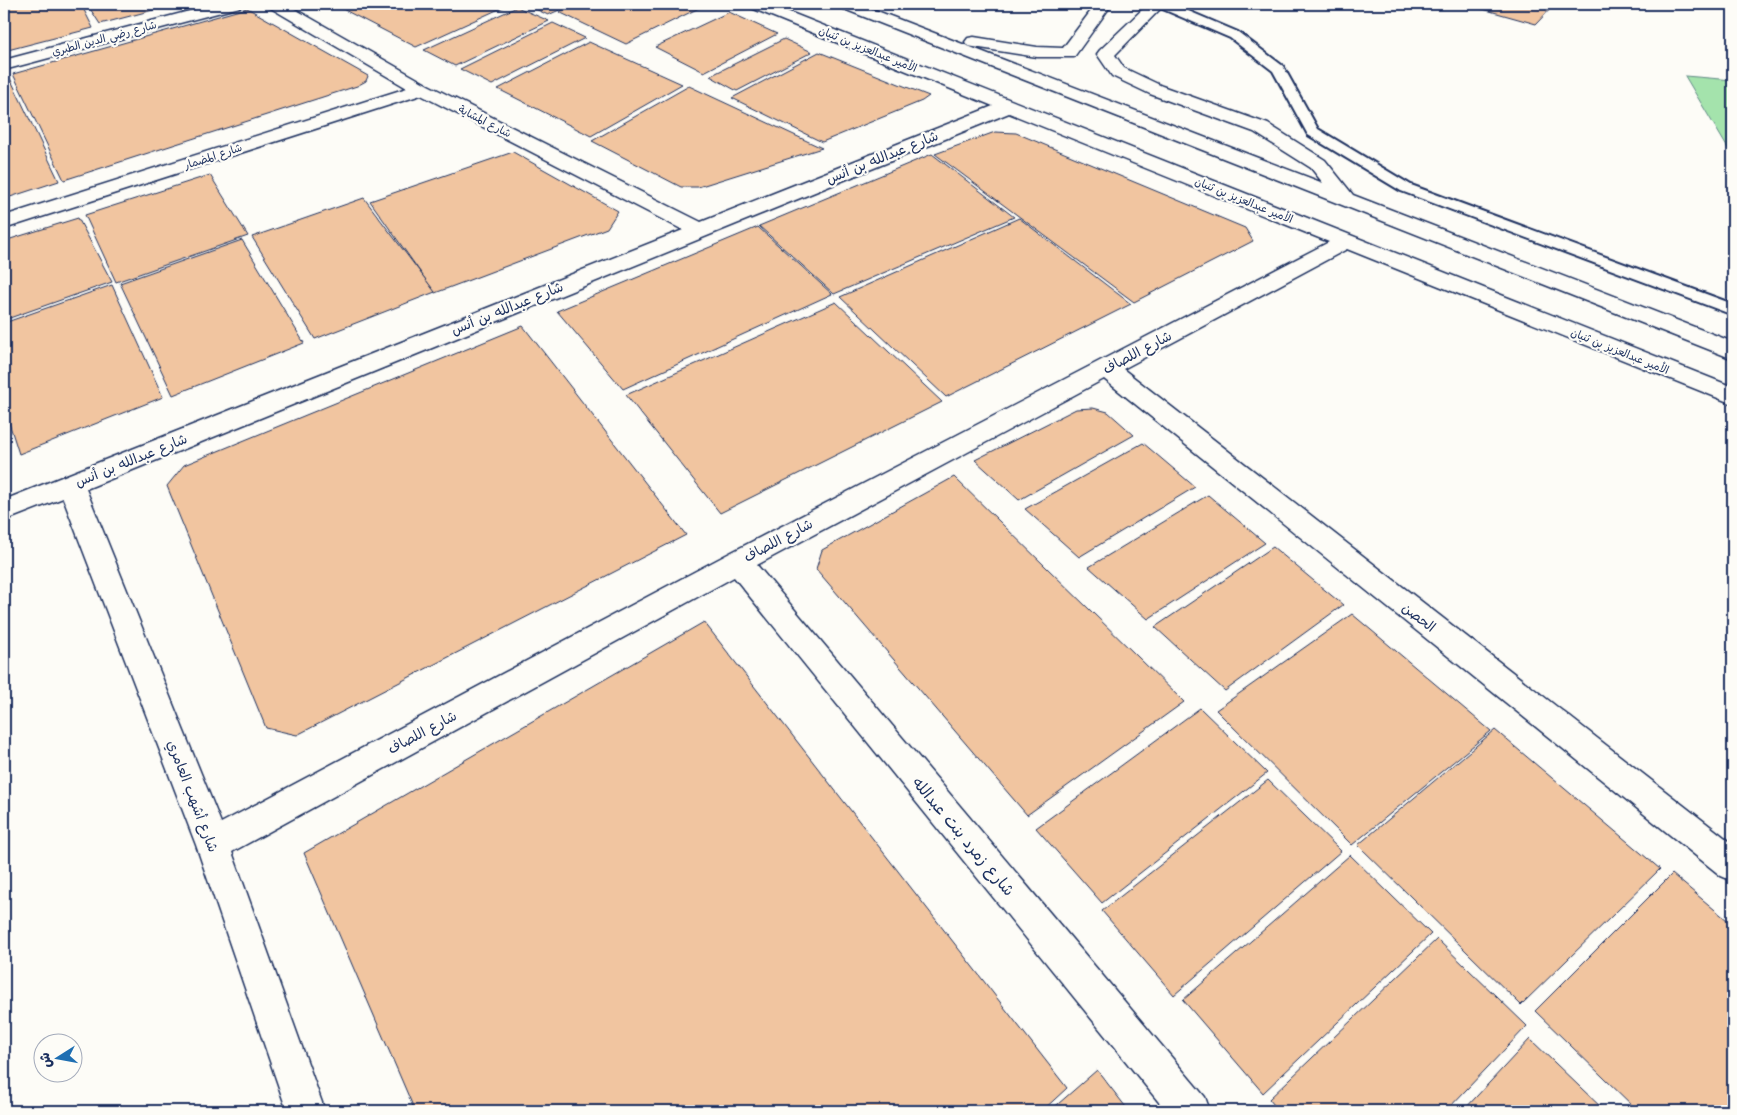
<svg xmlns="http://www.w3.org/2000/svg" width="1737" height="1115" font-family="'Shantell Sans','Playpen Sans Arabic',sans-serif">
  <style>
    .green { fill: #a4e3ac; stroke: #608985 }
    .building { fill: #f1c5a0; stroke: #1b2f5e }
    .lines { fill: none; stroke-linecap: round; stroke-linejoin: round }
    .service-casing { stroke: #1b2f5e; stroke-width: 4 }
    .minor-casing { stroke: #1b2f5e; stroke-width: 3 }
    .service { fill: #fdfcf7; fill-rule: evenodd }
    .minor { fill: #fdfcf7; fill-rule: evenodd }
    .labels { text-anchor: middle; stroke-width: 4.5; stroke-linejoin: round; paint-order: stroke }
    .far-street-label { font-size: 11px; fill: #1b2f5e; stroke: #fdfcf7 }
    .street-label { font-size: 14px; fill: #1b2f5e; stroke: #fdfcf7 }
    .near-street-label { font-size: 16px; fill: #1b2f5e; stroke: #fdfcf7 }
  </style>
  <rect width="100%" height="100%" fill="#fdfcf7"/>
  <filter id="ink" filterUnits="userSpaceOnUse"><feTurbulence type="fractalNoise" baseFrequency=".02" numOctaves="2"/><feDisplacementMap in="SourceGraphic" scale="10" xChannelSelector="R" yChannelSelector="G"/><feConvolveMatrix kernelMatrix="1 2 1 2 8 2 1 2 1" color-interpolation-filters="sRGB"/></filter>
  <g filter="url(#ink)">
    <!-- green -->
    <polygon class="green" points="1685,76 1733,80 1733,157"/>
    <!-- building -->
    <g class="building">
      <polygon points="4,4 81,4 93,28 4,51"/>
      <polygon points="87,4 176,4 100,24"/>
      <polygon points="333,4 510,4 416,47"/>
      <polygon points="525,4 573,4 548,15"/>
      <polygon points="577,4 697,4 703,6 626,44 559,12"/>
      <polygon points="1465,4 1555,4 1536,24"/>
      <polygon points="517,7 549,21 455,66 424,50"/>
      <polygon points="247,8 368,76 366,81 357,86 64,180 13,74"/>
      <polygon points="729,12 777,34 704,72 655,47"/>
      <polygon points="553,23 585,38 492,85 460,69"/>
      <polygon points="784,39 812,52 737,91 710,76"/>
      <polygon points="589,42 682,84 591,136 498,89"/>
      <polygon points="819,52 929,96 922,101 822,142 732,98"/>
      <polygon points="9,76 59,181 4,199 4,78"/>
      <polygon points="689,86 822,148 698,187 681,187 592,141"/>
      <polygon points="995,132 1016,133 1245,228 1253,241 1134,302 935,154"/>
      <polygon points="513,152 618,211 607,228 435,293 370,201"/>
      <polygon points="932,154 1014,217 834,294 759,226"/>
      <polygon points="210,175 248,236 116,282 85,215"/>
      <polygon points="364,198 435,292 315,339 252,237"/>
      <polygon points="78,218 112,282 4,320 4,241"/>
      <polygon points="1019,218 1131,304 946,397 840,297"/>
      <polygon points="758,227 832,294 623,389 557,311"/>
      <polygon points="242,240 304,343 173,395 120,283"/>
      <polygon points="112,285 163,397 19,454 4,407 4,323"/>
      <polygon points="836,302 942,402 720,513 626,395"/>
      <polygon points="523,326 686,535 297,735 266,728 167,486 184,465"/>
      <polygon points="1093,408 1108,412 1134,435 1019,500 975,460 1076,409"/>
      <polygon points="1143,443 1195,487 1079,557 1025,509"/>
      <polygon points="954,477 1184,702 1027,815 816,569 822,550"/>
      <polygon points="1208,495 1265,543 1148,619 1089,567"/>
      <polygon points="1273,547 1343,605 1225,691 1155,627"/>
      <polygon points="1352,614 1491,731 1352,845 1216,710"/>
      <polygon points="704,622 1067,1088 1042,1111 415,1111 304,853"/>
      <polygon points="1200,708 1267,773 1102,903 1036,828"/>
      <polygon points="1495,730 1660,869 1521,1005 1358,845"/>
      <polygon points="1268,780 1341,851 1174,995 1102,911"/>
      <polygon points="1350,855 1431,934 1263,1093 1183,1000"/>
      <polygon points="1672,874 1733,925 1733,1111 1638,1111 1535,1011"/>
      <polygon points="1437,939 1527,1026 1446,1111 1279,1111 1269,1099"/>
      <polygon points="1530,1039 1605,1111 1463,1111"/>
      <polygon points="1097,1070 1129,1111 1050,1111"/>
    </g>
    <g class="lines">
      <!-- service casing -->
      <g class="service-casing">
        <polygon id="service" points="1156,4 1172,4 1238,32 1283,66 1318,129 1411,185 1733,304 1733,315 1401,191 1308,135 1273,71 1230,38 1158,7"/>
      </g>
      <!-- minor casing -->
      <g class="minor-casing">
        <g id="minor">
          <polygon points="216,4 242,4 240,7 4,70 4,60"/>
          <path d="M267,4h19l142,81 273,137 292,-116 -244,-99 -2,-3h22l964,383v17l-386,-155 -224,120 610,475v37l-12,-5 -617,-497 -347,186 448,532 5,14h-44l-432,-534 -502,275 93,259h-38l-91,-266 -133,-347 -59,23v-21l679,-270 -262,-135 -417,134v-13l403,-128 -138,-81zM1009,113l320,129 -601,312 -507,269 -135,-334z"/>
          <polygon points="837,4 859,4 1323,183 1311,168 1254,132 1150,94 1112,76 1097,54 1100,50 1148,4 1165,4 1115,55 1124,68 1162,86 1268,124 1325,160 1353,195 1733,342 1733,359 839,7"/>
          <polygon points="1096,4 1112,4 1074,57 1037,57 974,47 968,46 965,42 968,38 974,37 1037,47 1063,48"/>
        </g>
      </g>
      <!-- service -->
      <use href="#service" class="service"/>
      <!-- minor -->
      <use href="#minor" class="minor"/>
    </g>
  </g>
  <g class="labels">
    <!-- far-street labels -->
    <g class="far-street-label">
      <text transform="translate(104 38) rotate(-15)" y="4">شارع رضي الدين الطبري</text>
      <text transform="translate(868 49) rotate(22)" y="4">الأمير عبدالعزيز بن ثنيان</text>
      <text transform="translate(485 121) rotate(27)" y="4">شارع المشاية</text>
      <text transform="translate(213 156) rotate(-18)" y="4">شارع المضمار</text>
      <text transform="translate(1244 200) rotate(22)" y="4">الأمير عبدالعزيز بن ثنيان</text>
      <text transform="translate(1620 351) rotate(22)" y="4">الأمير عبدالعزيز بن ثنيان</text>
    </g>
    <!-- street labels -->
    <g class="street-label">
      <text transform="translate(882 157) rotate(-22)" y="5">شارع عبدالله بن أنس</text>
      <text transform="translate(507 308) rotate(-22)" y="5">شارع عبدالله بن أنس</text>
      <text transform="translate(1137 352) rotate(-28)" y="5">شارع اللصاف</text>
      <text transform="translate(131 460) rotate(-22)" y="5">شارع عبدالله بن أنس</text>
      <text transform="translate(778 540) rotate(-28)" y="5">شارع اللصاف</text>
      <text transform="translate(1419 617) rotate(38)" y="5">الحصن</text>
      <text transform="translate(422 732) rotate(-28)" y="5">شارع اللصاف</text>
      <text transform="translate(193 796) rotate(69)" y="5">شارع أشهب العامري</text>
    </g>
    <!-- near-street labels -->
    <g class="near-street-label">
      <text transform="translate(964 836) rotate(50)" y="6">شارع زمرد بنت عبدالله</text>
    </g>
  </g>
  <!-- margin -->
  <rect width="1737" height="1115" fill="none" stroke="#fdfcf7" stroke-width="20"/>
  <rect x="10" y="10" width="1717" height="1095" fill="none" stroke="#1b2f5e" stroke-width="2" filter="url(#ink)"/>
  <!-- north arrow -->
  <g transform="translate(58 1058) rotate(259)"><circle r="24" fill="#fdfcf7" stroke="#a3aaba"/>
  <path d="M0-4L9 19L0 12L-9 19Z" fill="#1f6fb2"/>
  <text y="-8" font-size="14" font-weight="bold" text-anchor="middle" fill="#1b2f5e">ش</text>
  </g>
</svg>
